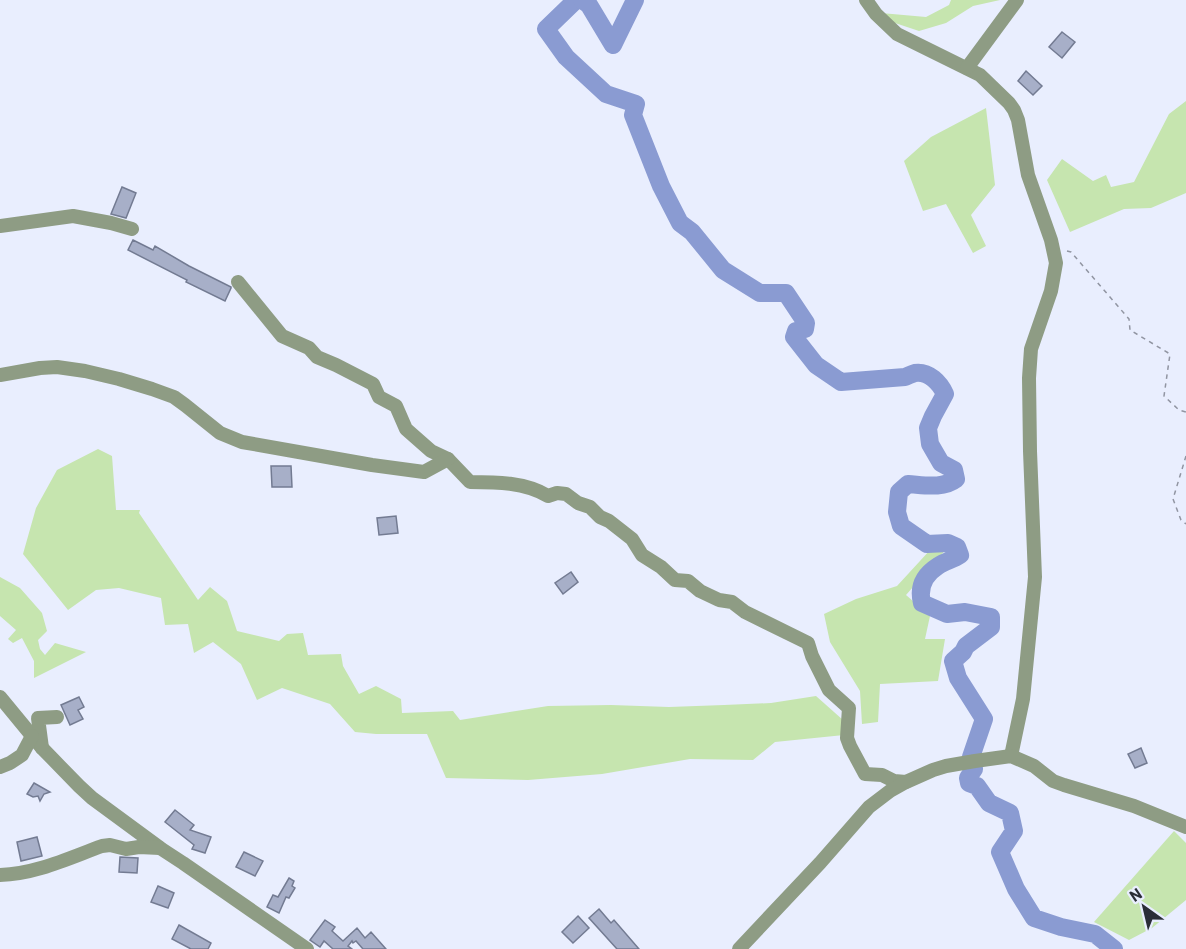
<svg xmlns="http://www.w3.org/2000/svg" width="1186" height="949" font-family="Barlow,sans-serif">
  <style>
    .green { fill: #c6e5af }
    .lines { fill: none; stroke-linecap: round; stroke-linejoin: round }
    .river { stroke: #8a9bd2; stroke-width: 18 }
    .building { fill: #a7afc8; stroke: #737b92; stroke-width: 1.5 }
    .path { stroke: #9195a2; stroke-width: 1.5; stroke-dasharray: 4.5 4.5; stroke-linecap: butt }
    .minor { stroke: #8e9c84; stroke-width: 14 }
  </style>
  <rect width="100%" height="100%" fill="#e9eefe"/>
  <!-- green -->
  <g class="green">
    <polygon points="951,0 1000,0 973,6 946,23 919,31 889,21 881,13 926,17 949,5"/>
    <polygon points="1186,101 1186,193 1151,208 1124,209 1070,232 1047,180 1062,159 1093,181 1106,175 1111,187 1134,182 1169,114"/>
    <polygon points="986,108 995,185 971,215 986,246 973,253 946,204 923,211 904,161 931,137"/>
    <polygon points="98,449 112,456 116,510 140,510 139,513 198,600 210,587 227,601 237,631 279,641 287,634 303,633 308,655 341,654 343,666 359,694 376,686 401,699 402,713 453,711 460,720 548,706 611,705 669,707 724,705 771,703 816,696 843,720 844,735 775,742 753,760 690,759 602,774 528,780 446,778 427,734 376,734 355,732 330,704 282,688 257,700 241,664 213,642 194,653 188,624 165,625 161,598 119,588 96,590 68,610 23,554 36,508 57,470"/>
    <polygon points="948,547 906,595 930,616 925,639 945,639 938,681 880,684 878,722 862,724 860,691 830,642 824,614 856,599 897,586 931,549"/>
    <polygon points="0,577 20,588 42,613 47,631 38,640 40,649 45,655 55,643 86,652 34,678 34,661 22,638 13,643 8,639 16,630 0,616"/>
    <polygon points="1174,831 1186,843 1186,900 1152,928 1129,940 1094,922"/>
  </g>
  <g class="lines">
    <!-- river -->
    <g class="river">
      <path d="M576,0l-30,29 20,28 40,37 30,10 -3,11 28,71 19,37 12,9 31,38 37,23h26l20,30 -1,6 -9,2 -2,6 22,28 25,17 64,-5c3,-1 6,-3 10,-4 14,-2 25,10 30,21l-12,22 -5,12 2,16 11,19 13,7 2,9c-13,10 -32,6 -48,5l-9,8 -2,20 4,14 26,18 21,-1 9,4 3,8c-7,5 -15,6 -22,11 -14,9 -20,21 -16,37l25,11 18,-2 26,5v10l-25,19 -3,6 -10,9 5,17 26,41 -13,38 3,12 -6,9 1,5 8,3 12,17 21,10 4,18 -14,21 16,37 18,29 27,9 34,7 19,15"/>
      <polyline points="582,0 589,5 613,45 635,0"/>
    </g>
  </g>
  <!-- building -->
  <g class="building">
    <polygon points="1062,32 1075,42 1062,58 1049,47"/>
    <polygon points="1026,71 1042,86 1033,95 1018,81"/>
    <polygon points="122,187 136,193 126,218 111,214"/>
    <polygon points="133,240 153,250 155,246 189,266 231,287 231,288 225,301 186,282 187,280 128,250"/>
    <polygon points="271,466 291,466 292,487 272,487"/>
    <polygon points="396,516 398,533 379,535 377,518"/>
    <polygon points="571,572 578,582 563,594 555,583"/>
    <polygon points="79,697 84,707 78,710 83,719 70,725 61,705"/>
    <polygon points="1141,748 1147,763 1135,768 1128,754"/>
    <polygon points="34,783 50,792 44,794 40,801 38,796 33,797 27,794"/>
    <polygon points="175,810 194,825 190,830 211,837 205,853 192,849 194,845 165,822"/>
    <polygon points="37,837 42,856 21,861 17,842"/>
    <polygon points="244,852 263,861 255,876 236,867"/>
    <polygon points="120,857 138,858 137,873 119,872"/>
    <polygon points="289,878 294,881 292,886 295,888 289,898 286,897 279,913 267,907 273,895 278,897"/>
    <polygon points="158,886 174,893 168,908 151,902"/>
    <polygon points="599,909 611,923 614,920 639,949 617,949 589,918"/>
    <polygon points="578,916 589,928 573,943 562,932"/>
    <polygon points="325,920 335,927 332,931 343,941 357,928 365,938 371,932 386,949 363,949 356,941 353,943 352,941 348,946 352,949 333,949 324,941 320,947 310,940"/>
    <polygon points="179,925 211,943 208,949 191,949 172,939"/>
  </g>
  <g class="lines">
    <!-- path -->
    <g class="path">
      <polyline points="1067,251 1071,252 1129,319 1130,330 1170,354 1164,396 1179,410 1186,412"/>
      <polyline points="1186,456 1173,499 1181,520 1186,524"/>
    </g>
    <!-- minor -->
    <g class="minor">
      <polyline points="866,0 876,14 897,34 980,75 1009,103 1014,110 1018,120 1028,175 1051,240 1056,263 1051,291 1031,349 1029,378 1030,451 1035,577 1023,699 1011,756"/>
      <polyline points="967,68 1017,0"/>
      <polyline points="0,226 73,216 111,223 132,229"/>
      <path d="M238,282l44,54 27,12 8,9 19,8 37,19 6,13 17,9 10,23 25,22 17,8 22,23c26,0 55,0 78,14l9,-3 9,1 12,9 12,4 10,10 9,4 23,18 10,16 19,12 14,13 13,1 12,10 19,9 13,2 13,10 63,31 4,13 17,34 20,18 -2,30 3,8 15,28 17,1 12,6 12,1"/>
      <polyline points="0,375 40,368 57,367 85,371 119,379 152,389 174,397 185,405 220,433 242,442 372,465 424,472 448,459"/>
      <polyline points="0,697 42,748 79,786 92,798 160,848 183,863 307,949"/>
      <polyline points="42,748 38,718 57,717"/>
      <polyline points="0,767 10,763 22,755 32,736"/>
      <path d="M0,875c36,-1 69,-17 102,-29l8,-1 16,4 13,-2 21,1"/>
      <polyline points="739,949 820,863 869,807 890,791 906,782 933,770 946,766 975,761 1011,756 1034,766 1053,781 1064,785 1134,806 1186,827"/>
    </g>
  </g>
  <!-- north arrow -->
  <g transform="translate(1144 907) rotate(326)" stroke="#e9eefe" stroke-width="4.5" paint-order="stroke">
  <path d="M0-4.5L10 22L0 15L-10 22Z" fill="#2a2d37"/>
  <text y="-9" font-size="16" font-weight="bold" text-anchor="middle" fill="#2a2d37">N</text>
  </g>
</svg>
